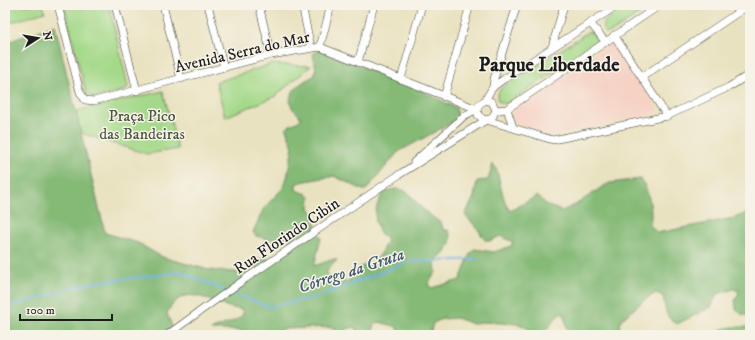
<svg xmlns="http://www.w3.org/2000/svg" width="755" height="340" font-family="'IM FELL DW Pica',serif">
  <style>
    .built { fill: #f6d2c4 }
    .green { fill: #a5d98a; stroke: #607a53 }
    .forest { fill: #84b976; stroke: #506a49 }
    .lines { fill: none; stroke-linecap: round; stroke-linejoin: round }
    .stream { stroke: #72b1e5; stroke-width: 2 }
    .street-casing { stroke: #3b3a35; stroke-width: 8 }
    .street { stroke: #fff; stroke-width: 7 }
    .labels { text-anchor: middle; stroke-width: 3; stroke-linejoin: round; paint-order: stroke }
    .street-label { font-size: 16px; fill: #1c1c1c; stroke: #f7f3e8 }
    .park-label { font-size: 16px; fill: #45553d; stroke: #f7f3e8 }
    .water-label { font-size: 17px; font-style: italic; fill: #3e586c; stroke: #f7f3e8 }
    .district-label { font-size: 20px; font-weight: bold; fill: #1c1c1c; stroke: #f7f3e8 }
  </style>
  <rect width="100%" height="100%" fill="#f7f3e8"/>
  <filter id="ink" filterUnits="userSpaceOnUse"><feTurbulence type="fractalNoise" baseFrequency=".025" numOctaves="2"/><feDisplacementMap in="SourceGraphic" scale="8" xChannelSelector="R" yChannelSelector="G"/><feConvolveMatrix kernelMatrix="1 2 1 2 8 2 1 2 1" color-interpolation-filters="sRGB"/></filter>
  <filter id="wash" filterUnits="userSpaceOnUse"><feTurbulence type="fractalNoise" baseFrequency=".012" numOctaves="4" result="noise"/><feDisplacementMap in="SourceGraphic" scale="16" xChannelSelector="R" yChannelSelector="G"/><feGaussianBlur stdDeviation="0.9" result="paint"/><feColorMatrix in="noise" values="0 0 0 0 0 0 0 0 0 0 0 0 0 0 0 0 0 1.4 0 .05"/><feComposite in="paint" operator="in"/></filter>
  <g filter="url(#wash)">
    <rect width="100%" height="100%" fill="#e9e2c0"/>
    <!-- built -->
    <polygon class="built" points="611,42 656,106 658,110 655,114 553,136 519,126 514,121 512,117 513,109"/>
    <!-- green -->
    <g class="green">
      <polygon points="5,5 43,5 45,12 5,24"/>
      <polygon points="64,5 109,5 128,86 126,90 95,98 86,93"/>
      <path d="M628,5h25l-41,27 -6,1c-13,-10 14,-23 22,-28z"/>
      <polygon points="588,32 592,32 597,40 593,46 509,102 504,104 498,101 497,96 500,89"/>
      <polygon points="272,64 311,66 274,97 225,117 216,82"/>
      <polygon points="163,91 178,149 147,154 81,133 76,111"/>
    </g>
    <!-- forest -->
    <g class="forest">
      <path d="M55,25l50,208 33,10 22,13 9,3 40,11 39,3 11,-4 -4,-5 1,-4c6,-2 11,0 16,-2 10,-2 19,-11 17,-21 -12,5 -21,2 -33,-1l-3,-4 11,-24 19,-20 4,-10 6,-31 -7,-18c4,-6 10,-5 15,-10 -2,-5 -5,-7 -8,-10 -10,-16 10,-28 21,-33l2,-7 -3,-15 6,-4 97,38 40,20 2,8 -3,5 -57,31 -32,38h-3l-29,-14c-8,2 -34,5 -38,8v6l11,4 3,3 -1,11c7,8 5,20 12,30l-7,28 20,-7 3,1 -10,11v8l4,-2 12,5 6,-1 6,-11c23,-12 20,-3 32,-30 -16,-13 -14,-32 -3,-48 22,-9 25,4 40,18 5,5 12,9 18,14l1,6h5c8,13 -4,23 -13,31l1,11 -8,12 3,4 29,-8 11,-28 3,-3 20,3 17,-6 2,-4 -13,-6 -10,5 -5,-1 -8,-12 -12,-13 9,-18 3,-16 11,-1 5,-16c7,6 7,34 17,47l27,-15 11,10 14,5 15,-7 25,-17 8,-4 31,-4c8,13 12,31 9,46l7,8 77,-15 16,-6v103h-7l-7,-6 -1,-8 4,-9 -5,-3 -17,5 -6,13 -34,17c-12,-5 -12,-17 -14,-28l-7,-3 -12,7 -23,20 -2,15h-46l-6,-7 -3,-13 -2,-2c-11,6 -11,17 -21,20l-9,-2 -13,-7 -35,-2 -11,2 -17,-6 -14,1 -9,4 -3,12h-27l-8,-9 -16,-4 -5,3 -1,10h-13l-5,-8 -9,2 -4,6h-8l1,-6 -5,-2 -47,2 -8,6h-12l-25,-5h-27c10,-6 25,-7 32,-16l-1,-5c-28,0 -55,-33 -75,4l8,22h-170v-292z"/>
      <polygon points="732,327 750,327 750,335 722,335 720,332 721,329"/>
    </g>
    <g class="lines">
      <!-- stream -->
      <g class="stream">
        <polyline points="230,292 269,307 320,296 408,262 477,259"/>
        <polyline points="5,308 90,283 181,272 226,291"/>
      </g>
    </g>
  </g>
  <g filter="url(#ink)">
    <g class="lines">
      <!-- street casing -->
      <g class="street-casing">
        <g id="street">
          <polyline points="58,5 80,92 85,100 94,101 271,55 320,47 477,109"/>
          <polyline points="115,5 137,91"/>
          <polyline points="163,5 181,79"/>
          <polyline points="208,5 224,68"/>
          <polyline points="259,5 271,55"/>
          <polyline points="302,5 311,48"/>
          <polyline points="591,24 605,41"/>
          <polyline points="614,35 667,116"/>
          <polyline points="320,47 331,5"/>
          <polyline points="552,47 564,5"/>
          <polyline points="358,62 374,5"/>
          <polyline points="642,77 749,5"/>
          <polyline points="401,79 422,5"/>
          <polyline points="493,87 494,79 517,5"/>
          <polyline points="444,97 470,5"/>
          <polyline points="485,100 493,87 504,79 618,5"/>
          <polyline points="477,109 478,115 483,119 553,140 667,116 729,87 750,74"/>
          <path d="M477,109c2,-7 8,-10 15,-7l4,8"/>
          <polyline points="507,109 513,127"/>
          <polyline points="414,162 464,116 477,109"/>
          <polyline points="167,335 245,279 400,174 486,120 492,118 496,110 507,109 660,5"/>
        </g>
      </g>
      <!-- street -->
      <use href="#street" class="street"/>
    </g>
  </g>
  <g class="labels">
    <!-- street labels -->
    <g class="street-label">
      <text transform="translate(242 51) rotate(-13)" y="6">Avenida Serra do Mar</text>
      <text transform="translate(286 235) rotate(-34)" y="6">Rua Florindo Cibin</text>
    </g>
    <!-- park labels -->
    <g class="park-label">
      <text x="142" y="121">Praça Pico<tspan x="142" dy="18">das Bandeiras</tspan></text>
    </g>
    <!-- water labels -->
    <g class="water-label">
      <text transform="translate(351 270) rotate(-18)" y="6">Córrego da Gruta</text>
    </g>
    <!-- district labels -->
    <g class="district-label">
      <text x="549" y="71">Parque Liberdade</text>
    </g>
  </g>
  <!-- margin -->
  <rect width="755" height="340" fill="none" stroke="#f7f3e8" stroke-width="20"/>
  <!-- north arrow -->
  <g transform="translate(38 38) rotate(78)" stroke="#f7f3e8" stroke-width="3" paint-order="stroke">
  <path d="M0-3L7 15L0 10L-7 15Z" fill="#1c1c1c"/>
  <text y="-6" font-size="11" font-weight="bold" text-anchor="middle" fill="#1c1c1c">N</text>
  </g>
  <!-- scale -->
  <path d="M20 314v6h92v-6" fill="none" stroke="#1c1c1c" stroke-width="2"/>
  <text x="26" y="314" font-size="12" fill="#1c1c1c" stroke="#f7f3e8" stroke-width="3" paint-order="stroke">100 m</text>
</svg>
